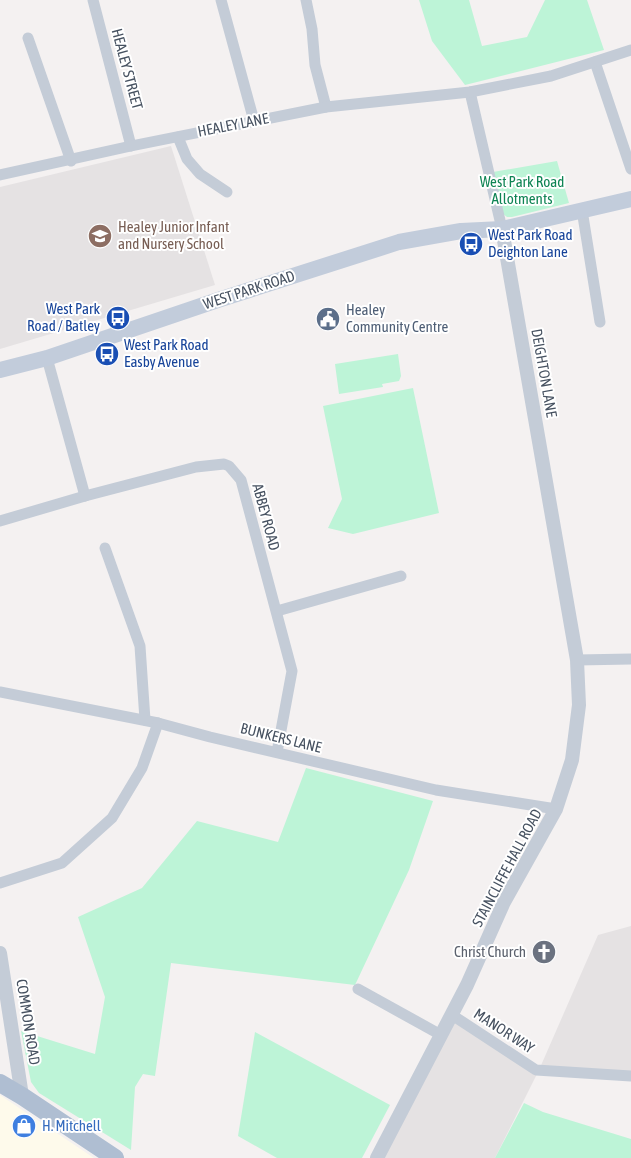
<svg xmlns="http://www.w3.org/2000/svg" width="631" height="1158" font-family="'Asap Condensed',sans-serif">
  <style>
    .commercial { fill: #fefaeb }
    .education { fill: #e5e2e3 }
    .green { fill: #bdf4d7 }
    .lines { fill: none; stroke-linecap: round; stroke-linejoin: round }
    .minor { stroke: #c4ccd7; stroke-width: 11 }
    .tertiary { stroke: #c4ccd7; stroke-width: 14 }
    .secondary { stroke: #c2ccdb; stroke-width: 16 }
    .primary { stroke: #afbed2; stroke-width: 18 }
    .labels { text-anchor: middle; stroke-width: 4; stroke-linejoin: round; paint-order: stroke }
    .street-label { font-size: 15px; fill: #475261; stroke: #fff }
    .park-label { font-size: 15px; fill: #0f8454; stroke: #fff }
    .education-label { font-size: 15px; fill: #785e54; stroke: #fff; text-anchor: start }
    .transit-label { font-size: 15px; fill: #164399; stroke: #fff; text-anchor: start }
    .service-label { font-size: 15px; fill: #4e5e75; stroke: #fff; text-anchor: start }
    .worship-label { font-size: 15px; fill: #5b616d; stroke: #fff; text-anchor: end }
    .shop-label { font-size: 15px; fill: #366cbe; stroke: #fff; text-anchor: start }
  </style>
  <rect width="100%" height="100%" fill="#f4f1f1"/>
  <!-- commercial -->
  <polygon class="commercial" points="0,1095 94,1158 0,1158"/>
  <!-- education -->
  <g class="education">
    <polygon points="171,146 215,285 0,349 0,187"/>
    <polygon points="631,926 631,1076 539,1070 495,1158 377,1158 452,1015 539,1070 598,935"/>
  </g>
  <!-- green -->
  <g class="green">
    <polygon points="419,0 469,0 482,46 527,37 545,0 587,0 604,50 465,85 432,41"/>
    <polygon points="557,161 569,203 512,217 507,217 502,213 493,172"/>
    <polygon points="398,354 401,376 399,381 382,384 383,387 339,394 335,364"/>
    <polygon points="413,388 439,513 353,534 328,528 342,499 323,406"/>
    <polygon points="306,768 433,801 409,870 355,985 171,963 155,1076 143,1074 135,1087 131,1150 39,1093 31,1082 21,1031 95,1054 105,997 78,917 142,888 197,821 278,842"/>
    <polygon points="255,1032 390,1105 362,1158 277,1158 238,1136"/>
    <polygon points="524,1103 543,1112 631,1139 631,1158 495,1158"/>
  </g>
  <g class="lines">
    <!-- minor -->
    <g class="minor">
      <polyline points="93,0 131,146"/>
      <polyline points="221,0 254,121"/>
      <polyline points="306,0 312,29 315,65 326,107"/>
      <polyline points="28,38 71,161"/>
      <polyline points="595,62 631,169"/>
      <polyline points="470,92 502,229"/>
      <polyline points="178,137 187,159 200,174 227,192"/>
      <polyline points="0,175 131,146 326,107 470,92 551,76 631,50"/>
      <polyline points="582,210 600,322"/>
      <polyline points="47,358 85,496"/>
      <polyline points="0,521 85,496 196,467 224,464 229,466 241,480 292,671 277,752"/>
      <polyline points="105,548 140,646 145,720"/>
      <polyline points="277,611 401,576"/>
      <polyline points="577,660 631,659"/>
      <polyline points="0,692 158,723 210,737 436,790 556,809"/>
      <polyline points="0,883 62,863 112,818 142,768 158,723"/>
      <polyline points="358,989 441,1035"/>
      <polyline points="452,1015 536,1070 631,1076"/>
    </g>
    <!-- tertiary -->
    <g class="tertiary">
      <polyline points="0,953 22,1096"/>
      <polyline points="377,1158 467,985 504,902 556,809 572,760 579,705 577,660 502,229"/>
    </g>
    <!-- secondary -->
    <polyline class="secondary" points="0,370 47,358 218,300 399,242 461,231 502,229 631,199"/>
    <!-- primary -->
    <polyline class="primary" points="0,1083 22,1096 115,1158"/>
  </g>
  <!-- icons -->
  <defs>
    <g id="school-disc" transform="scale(1.25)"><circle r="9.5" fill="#8d6e63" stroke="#fff"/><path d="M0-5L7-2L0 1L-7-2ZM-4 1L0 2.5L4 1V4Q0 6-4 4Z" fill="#fff"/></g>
    <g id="bus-disc" transform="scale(1.25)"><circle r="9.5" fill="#1a4fb4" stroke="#fff"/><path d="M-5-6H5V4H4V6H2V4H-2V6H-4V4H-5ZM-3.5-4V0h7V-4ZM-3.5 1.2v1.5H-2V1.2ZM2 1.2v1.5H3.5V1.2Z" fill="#fff"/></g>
    <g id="civic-disc" transform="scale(1.25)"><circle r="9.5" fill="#5c6f8a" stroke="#fff"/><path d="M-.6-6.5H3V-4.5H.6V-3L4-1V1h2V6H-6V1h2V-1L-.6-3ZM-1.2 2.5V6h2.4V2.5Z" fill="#fff"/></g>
    <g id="church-disc" transform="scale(1.25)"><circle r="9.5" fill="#6b7280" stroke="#fff"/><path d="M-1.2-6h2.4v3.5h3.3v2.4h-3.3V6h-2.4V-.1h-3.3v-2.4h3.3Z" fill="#fff"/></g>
    <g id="shop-disc" transform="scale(1.25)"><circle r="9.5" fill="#3f7fe0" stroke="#fff"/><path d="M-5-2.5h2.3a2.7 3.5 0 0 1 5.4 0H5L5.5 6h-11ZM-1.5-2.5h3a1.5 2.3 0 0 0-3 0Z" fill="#fff"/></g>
  </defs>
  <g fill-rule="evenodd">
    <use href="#school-disc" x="100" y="236"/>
    <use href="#bus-disc" x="471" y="244"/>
    <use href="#bus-disc" x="118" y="318"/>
    <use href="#civic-disc" x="328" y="319"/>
    <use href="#bus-disc" x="107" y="354"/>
    <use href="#church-disc" x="544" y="952"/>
    <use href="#shop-disc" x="24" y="1126"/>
  </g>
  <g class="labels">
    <!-- street labels -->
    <g class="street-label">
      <text transform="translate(127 69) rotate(75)" y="5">HEALEY STREET</text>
      <text transform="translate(233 125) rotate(-11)" y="5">HEALEY LANE</text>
      <text transform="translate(249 290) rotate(-18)" y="5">WEST PARK ROAD</text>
      <text transform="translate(544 373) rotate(80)" y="5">DEIGHTON LANE</text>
      <text transform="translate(266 517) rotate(75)" y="5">ABBEY ROAD</text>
      <text transform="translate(281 738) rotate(14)" y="5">BUNKERS LANE</text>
      <text transform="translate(507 868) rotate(-62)" y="5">STAINCLIFFE HALL ROAD</text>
      <text transform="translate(28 1022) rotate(81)" y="5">COMMON ROAD</text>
      <text transform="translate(504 1031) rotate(33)" y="5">MANOR WAY</text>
    </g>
    <!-- park labels -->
    <g class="park-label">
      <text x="522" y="187">West Park Road<tspan x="522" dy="17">Allotments</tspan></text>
    </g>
    <!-- education labels -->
    <g class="education-label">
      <text x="118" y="232">Healey Junior Infant<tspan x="118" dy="17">and Nursery School</tspan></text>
    </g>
    <!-- transit labels -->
    <g class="transit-label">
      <text x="488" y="240">West Park Road<tspan x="488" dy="17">Deighton Lane</tspan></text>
      <text x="100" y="314" text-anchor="end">West Park<tspan x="100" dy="17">Road / Batley</tspan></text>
      <text x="124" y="350">West Park Road<tspan x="124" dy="17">Easby Avenue</tspan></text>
    </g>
    <!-- service labels -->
    <g class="service-label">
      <text x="346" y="315">Healey<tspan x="346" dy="17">Community Centre</tspan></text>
    </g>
    <!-- worship labels -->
    <g class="worship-label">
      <text x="526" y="957">Christ Church</text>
    </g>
    <!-- shop labels -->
    <g class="shop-label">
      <text x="42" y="1131">H. Mitchell</text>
    </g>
  </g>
</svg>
